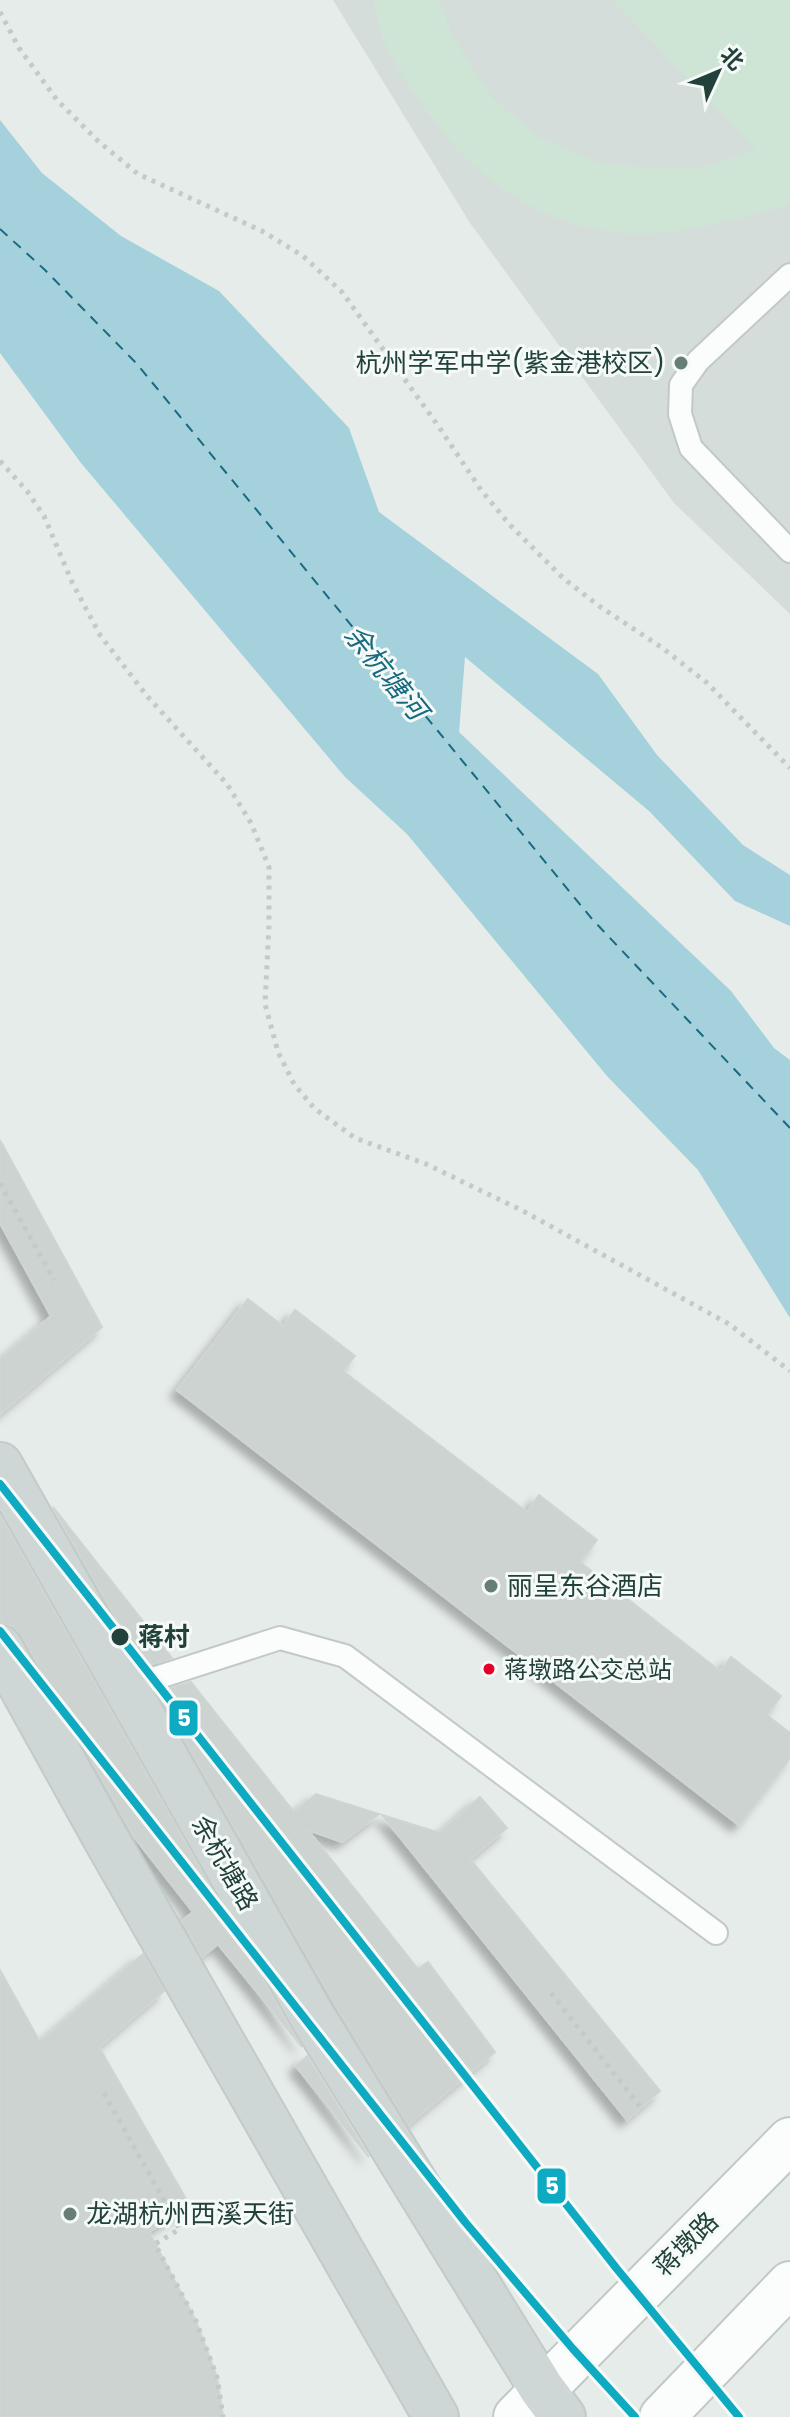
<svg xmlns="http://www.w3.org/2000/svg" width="790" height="2417" font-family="Poppins,'Noto Sans SC',sans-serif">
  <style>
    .built { fill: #d4ddd9 }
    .green { fill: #cee5d6 }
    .water { fill: #a5d1dc }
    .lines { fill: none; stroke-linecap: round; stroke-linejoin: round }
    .ferry { stroke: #186a81; stroke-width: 2; stroke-dasharray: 10 8; stroke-linecap: butt }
    .building { fill: #cdd3d1; stroke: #ced5d2; stroke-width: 2; filter: url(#shadow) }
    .lane-casing { stroke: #c3c9c7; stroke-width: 26 }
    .secondary-casing { stroke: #c1c9c6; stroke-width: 48 }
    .primary-casing { stroke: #c2cbc8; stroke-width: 48 }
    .path { stroke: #c2cbc9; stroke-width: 5; stroke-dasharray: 4 6; stroke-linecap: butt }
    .lane { stroke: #fbfcfc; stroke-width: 22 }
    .secondary { stroke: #fbfcfc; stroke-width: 44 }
    .primary { stroke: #ced7d5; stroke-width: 44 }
    .metro-1-casing { stroke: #f5faf8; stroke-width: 14 }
    .metro-1 { stroke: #0eaac1; stroke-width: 8 }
    .poi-dot { fill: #677d77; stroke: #f5faf8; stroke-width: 3 }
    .stop-dot { fill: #22413a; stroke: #f5faf8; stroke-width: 3 }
    .bus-dot { fill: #e4002b; stroke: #f5faf8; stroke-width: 3 }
    .labels { text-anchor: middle; stroke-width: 6; stroke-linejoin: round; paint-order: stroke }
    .bus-label { font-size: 24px; fill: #22413a; stroke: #f5faf8; text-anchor: start }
    .poi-label { font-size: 26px; fill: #22413a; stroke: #f5faf8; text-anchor: start }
    .stop-label { font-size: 26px; font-weight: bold; fill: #22413a; stroke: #f5faf8; text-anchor: start }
    .street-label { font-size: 26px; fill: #22413a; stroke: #f5faf8 }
    .water-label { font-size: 28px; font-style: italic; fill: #186a81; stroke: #f5faf8 }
    .line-badge { stroke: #f5faf8; stroke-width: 3 }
    .badge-label { font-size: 22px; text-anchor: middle; font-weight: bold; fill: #fff }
  </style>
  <defs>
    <filter id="shadow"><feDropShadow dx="-7" dy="7" stdDeviation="4" flood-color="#0004"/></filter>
  </defs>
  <rect width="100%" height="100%" fill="#e6ece9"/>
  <!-- built -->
  <polygon class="built" points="333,0 790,0 790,614 674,503 470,223"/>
  <!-- green -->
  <path class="green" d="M374,0h64l17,40 37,58 48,40 60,25 50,5h52l54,-19 -144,-149h178v202l-7,5c-38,10 -75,20 -114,25 -97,11 -180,-36 -236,-113 -19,-25 -40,-53 -51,-83 -5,-11 -6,-24 -8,-36z"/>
  <!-- water -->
  <polygon class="water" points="0,120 42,173 121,236 219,291 349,428 379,512 598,674 657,755 743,845 790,875 790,926 735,901 649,811 465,657 459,732 731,991 774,1048 790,1060 790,1318 698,1170 607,1076 407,834 345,777 81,463 0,353"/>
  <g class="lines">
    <!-- ferry -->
    <polyline class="ferry" points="0,229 45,270 137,364 592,919 790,1128"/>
  </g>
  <!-- building -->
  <g class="building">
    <polygon points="0,1140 102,1327 0,1414 0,1360 51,1316 0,1223"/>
    <polygon points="248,1299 283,1326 295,1310 355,1356 343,1371 527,1512 539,1495 597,1540 580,1562 720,1671 731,1657 781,1696 767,1715 790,1733 790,1758 739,1825 177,1390"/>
    <polygon points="53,1507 172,1658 143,1667"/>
    <polygon points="0,1516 290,2028 302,2047 218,1944 202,1957 182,1921 193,1912 134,1837 22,1636 12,1626 0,1623"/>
    <polygon points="191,1682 294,1812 316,1794 379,1814 342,1842 308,1830 418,1969 428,1962 495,2052 408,2125 334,2003 157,1692"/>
    <polygon points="480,1797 507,1828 470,1859 660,2091 627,2120 382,1815 440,1833"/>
    <polygon points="143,1954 164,1991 99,2047 190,2206 149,2232 196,2321 217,2377 223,2417 0,2417 0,1970 40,2042"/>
    <polygon points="307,2056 369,2157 296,2066"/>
  </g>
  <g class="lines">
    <!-- lane casing -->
    <g class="lane-casing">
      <g id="lane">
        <polyline points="790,275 698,361 681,385 680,414 691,448 790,551"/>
        <polyline points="125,1688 280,1638 345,1656 716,1933"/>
      </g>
    </g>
    <!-- secondary casing -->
    <g class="secondary-casing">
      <g id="secondary">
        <polyline points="516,2417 790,2140"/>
        <polyline points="662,2417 790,2284"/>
      </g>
    </g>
    <!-- primary casing -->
    <g class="primary-casing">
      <g id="primary">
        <polyline points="0,1465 312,2016 542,2389 563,2417"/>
        <polyline points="0,1648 106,1839 436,2417"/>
      </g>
    </g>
    <!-- path -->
    <g class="path">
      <polyline points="0,12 19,48 57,100 98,141 138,174 262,231 303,256 342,292 439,427 481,490 510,525 563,578 599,606 661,647 706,682 790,768"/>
      <polyline points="0,461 27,491 44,516 72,582 100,635 147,696 227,784 251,823 269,867 269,925 265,1004 278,1052 294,1084 314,1108 355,1138 426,1164 523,1211 729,1324 790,1371"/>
      <polyline points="0,1183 54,1280"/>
      <polyline points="551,1993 641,2108"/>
      <polyline points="104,2093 180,2229 155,2244 196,2321 217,2377 223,2417"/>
    </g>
    <!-- lane -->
    <use href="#lane" class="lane"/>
    <!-- secondary -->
    <use href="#secondary" class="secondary"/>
    <!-- primary -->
    <use href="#primary" class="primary"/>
    <!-- metro-1 casing -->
    <g class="metro-1-casing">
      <g id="metro-1">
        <polyline points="0,1484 617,2269 739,2417"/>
        <polyline points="0,1631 465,2222 573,2349 635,2417"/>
      </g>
    </g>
    <!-- metro-1 -->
    <use href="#metro-1" class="metro-1"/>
  </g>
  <!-- markers -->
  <g class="poi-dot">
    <circle cx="681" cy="363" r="8"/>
    <circle cx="491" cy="1586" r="8"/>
    <circle cx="70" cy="2214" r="8"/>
  </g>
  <circle class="stop-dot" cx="120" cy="1637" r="10"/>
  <circle class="bus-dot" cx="489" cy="1669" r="7"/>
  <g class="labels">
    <!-- bus labels -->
    <g class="bus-label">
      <text x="504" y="1678">蒋墩路公交总站</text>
    </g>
    <!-- poi labels -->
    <g class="poi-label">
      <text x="665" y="372" text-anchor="end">杭州学军中学(紫金港校区)</text>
      <text x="507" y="1595">丽呈东谷酒店</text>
      <text x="86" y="2223">龙湖杭州西溪天街</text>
    </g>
    <!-- stop labels -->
    <g class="stop-label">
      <text x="138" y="1646">蒋村</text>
    </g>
    <!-- street labels -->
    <g class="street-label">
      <text transform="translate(225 1863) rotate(60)" y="9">余杭塘路</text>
      <text transform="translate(686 2244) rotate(-45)" y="9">蒋墩路</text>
    </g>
    <!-- water labels -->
    <g class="water-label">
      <text transform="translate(386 672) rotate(51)" y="10">余杭塘河</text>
    </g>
  </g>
  <g class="line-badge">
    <rect x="168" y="1699" width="31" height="38" rx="8" fill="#0eaac1"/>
    <rect x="536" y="2167" width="31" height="38" rx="8" fill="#0eaac1"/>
  </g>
  <g class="badge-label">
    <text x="184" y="1726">5</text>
    <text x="552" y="2194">5</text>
  </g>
  <!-- north arrow -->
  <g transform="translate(718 72) rotate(46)" stroke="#f5faf8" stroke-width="6" paint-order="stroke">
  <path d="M0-6L14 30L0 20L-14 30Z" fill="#22413a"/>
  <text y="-12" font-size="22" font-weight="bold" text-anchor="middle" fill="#22413a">北</text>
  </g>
</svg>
